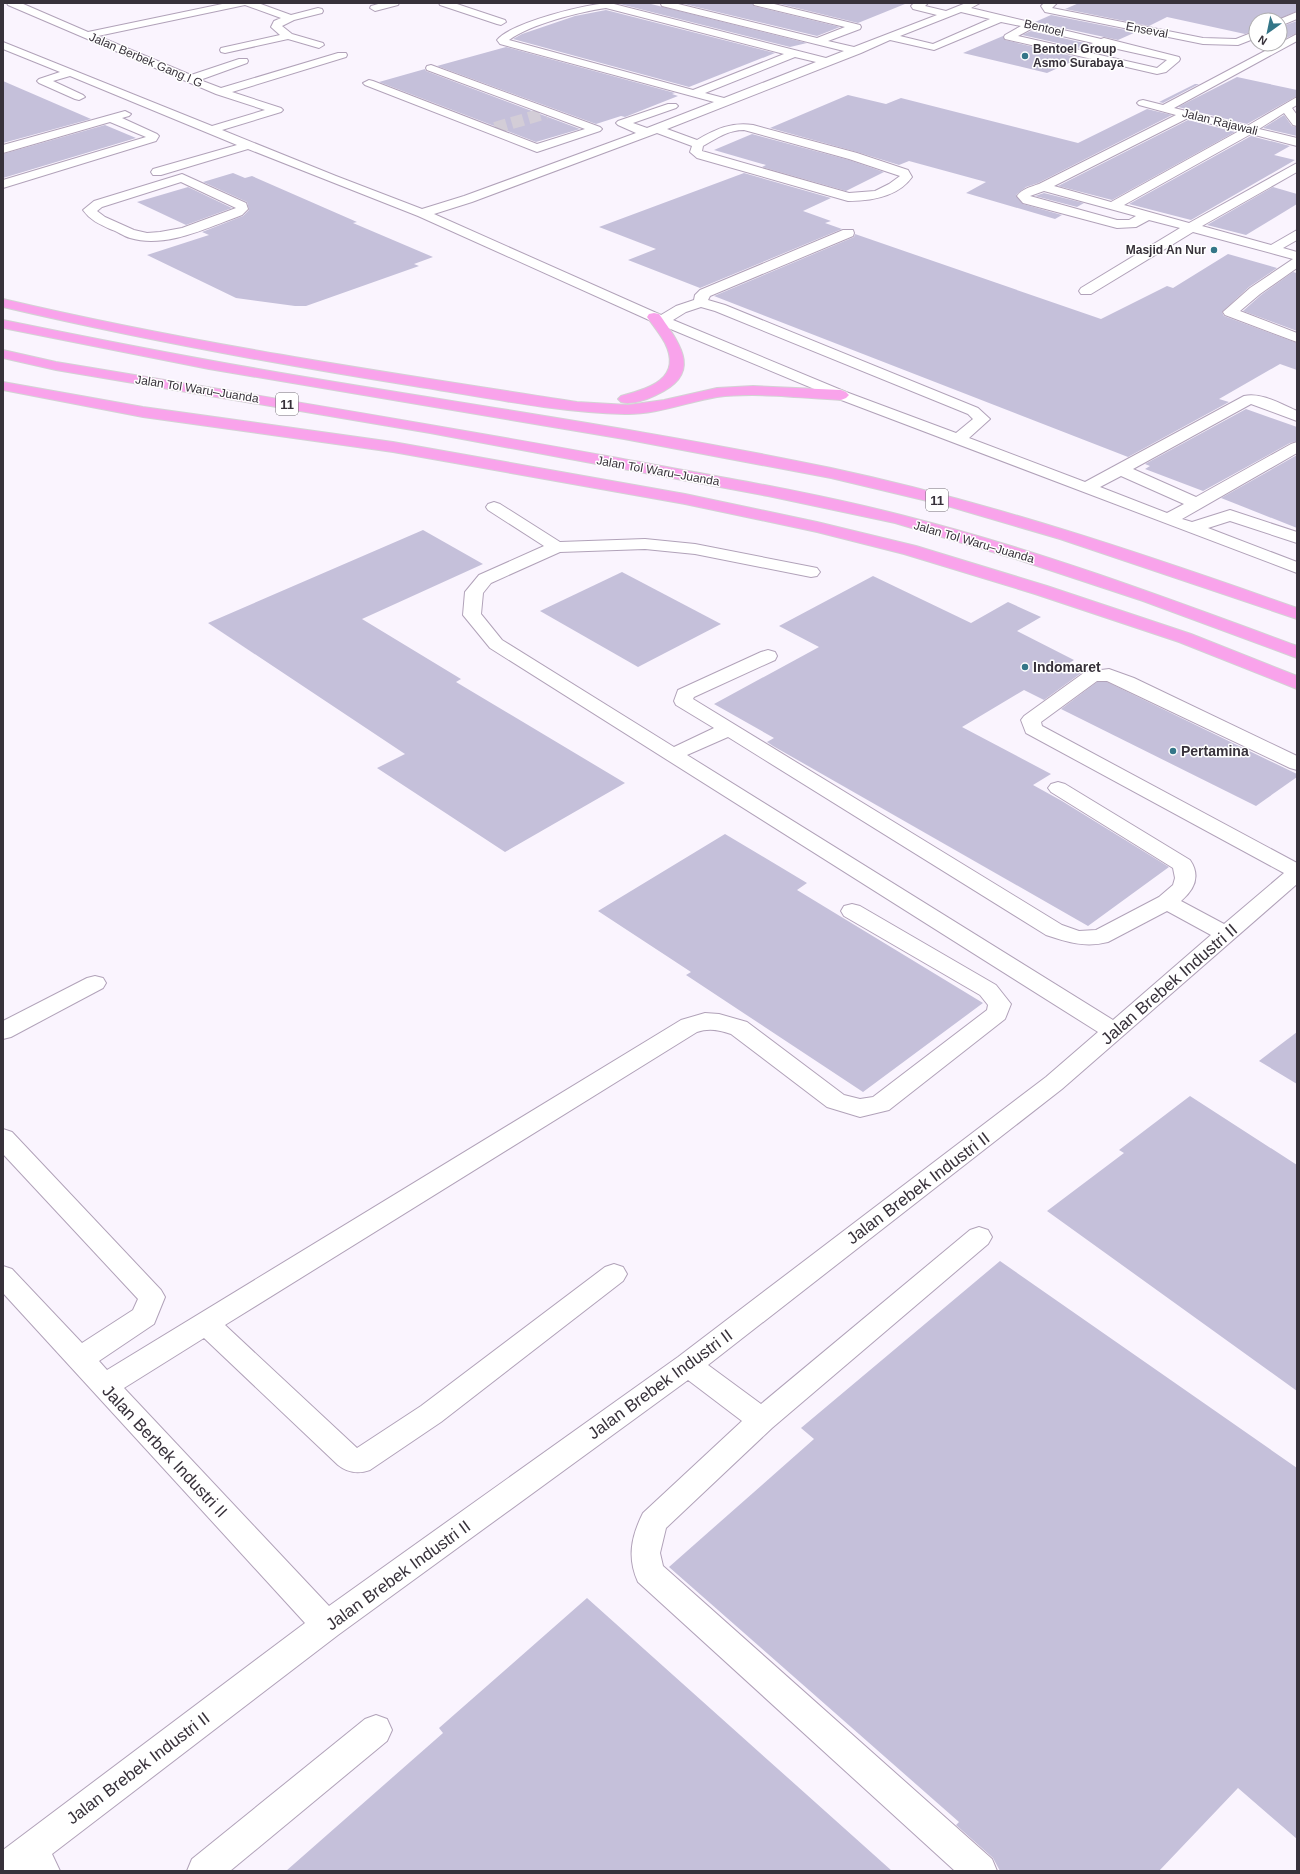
<svg xmlns="http://www.w3.org/2000/svg" width="1300" height="1874" font-family="Helvetica,sans-serif">
  <style>
    .building { fill: #c5c0da }
    .lines { fill: none; stroke-linecap: round; stroke-linejoin: round }
    .minor-tunnel { stroke: #d3cdd7; stroke-width: 12; stroke-dasharray: 12 5.5; stroke-linecap: butt }
    .minor-casing { stroke: #b1a2b9; stroke-width: 2 }
    .highway-casing { stroke: #d3d2d4; stroke-width: 2 }
    .minor { fill: #fff; fill-rule: evenodd }
    .highway { fill: #f9a3eb; fill-rule: evenodd }
    .poi-dot { fill: #347688; stroke: #fff; stroke-width: 1.5 }
    .labels { text-anchor: middle; stroke-width: 3; stroke-linejoin: round; paint-order: stroke }
    .far-street-label { font-size: 12px; fill: #37313a; stroke: #fff }
    .far-poi-label { font-size: 12px; font-weight: bold; fill: #37313a; stroke: #fff; text-anchor: start }
    .shield { fill: #fff; stroke: #736f75; stroke-width: 1 }
    .shield-label { font-size: 13px; font-weight: bold; fill: #37313a }
    .poi-label { font-size: 14px; font-weight: bold; fill: #37313a; stroke: #fff; text-anchor: start }
    .near-street-label { font-size: 17px; fill: #37313a; stroke: #fff }
  </style>
  <rect width="100%" height="100%" fill="#faf4fe"/>
  <!-- building -->
  <g class="building">
    <polygon points="616,3 647,3 807,43 790,47"/>
    <polygon points="680,3 752,3 754,6 840,27 817,36"/>
    <polygon points="776,3 905,3 905,4 858,23"/>
    <polygon points="1079,3 1297,3 1297,11 1277,20 1256,20 1256,30 1245,34 1167,17 1149,26 1065,9"/>
    <polygon points="606,10 775,53 689,87 513,39 522,34 575,16"/>
    <polygon points="1051,15 1136,32 1118,40 1035,22"/>
    <polygon points="1297,21 1297,33 1280,41 1280,27"/>
    <polygon points="1031,31 1089,44 1080,48 1022,35"/>
    <polygon points="1003,36 1005,40 1080,58 1047,73 963,53"/>
    <polygon points="506,47 675,93 672,94 678,96 625,117 621,116 596,124 437,66"/>
    <polygon points="425,69 426,71 580,129 536,142 379,82"/>
    <polygon points="1237,77 1297,90 1297,96 1247,124 1178,107"/>
    <polygon points="3,81 91,119 3,143"/>
    <polygon points="1195,84 1199,84 1163,103 1159,102"/>
    <polygon points="848,95 886,104 901,98 1078,143 1147,109 1172,115 1038,183 1026,187 1016,195 1023,204 1062,215 1055,219 966,193 986,182 909,161 899,165 857,152 770,128"/>
    <polygon points="1284,115 1292,126 1297,127 1297,136 1263,128"/>
    <polygon points="1188,120 1235,132 1112,200 1058,186"/>
    <polygon points="105,125 136,138 3,178 3,154"/>
    <polygon points="752,134 849,160 884,172 846,191 762,167 766,165 714,150"/>
    <polygon points="1251,136 1290,146 1274,155 1295,160 1191,220 1129,204"/>
    <polygon points="233,173 245,178 252,176 357,222 353,223 433,257 414,264 419,266 306,306 295,306 236,298 147,255 209,235 202,232 243,216 249,210 247,202 203,182"/>
    <polygon points="744,173 831,198 803,211 831,221 825,223 842,229 700,288 628,260 656,249 599,227"/>
    <polygon points="188,187 232,208 186,225 137,202"/>
    <polygon points="1273,187 1297,194 1297,204 1246,235 1207,225"/>
    <polygon points="1044,193 1084,203 1077,207 1035,196"/>
    <polygon points="855,234 1101,319 1167,286 1173,288 1228,254 1277,268 1249,287 1222,312 1224,316 1297,343 1297,370 1280,364 1219,399 1229,402 1128,457 714,296 854,237"/>
    <polygon points="1293,272 1297,273 1297,331 1243,311 1261,295"/>
    <polygon points="1246,409 1297,427 1297,441 1290,443 1203,491 1145,469 1150,466 1145,464"/>
    <polygon points="1297,455 1297,528 1221,498"/>
    <polygon points="423,530 483,564 362,619 461,679 456,682 625,783 505,852 377,768 405,754 208,623"/>
    <polygon points="622,572 721,624 638,667 540,611"/>
    <polygon points="873,576 971,623 1008,602 1041,617 1017,631 1074,660 1068,664 1084,671 1044,700 1024,690 962,727 1051,774 1033,785 1062,801 1169,867 1088,926 773,746 767,742 774,738 714,704 819,647 779,626"/>
    <polygon points="1097,682 1107,682 1297,774 1297,777 1256,806 1061,709"/>
    <polygon points="725,834 807,883 797,890 983,1003 863,1092 686,975 691,972 598,911"/>
    <polygon points="1297,1032 1297,1084 1259,1061"/>
    <polygon points="1190,1096 1297,1165 1297,1391 1047,1211 1124,1153 1119,1150"/>
    <polygon points="1000,1261 1297,1468 1297,1839 1238,1788 1159,1871 1000,1871 993,1858 956,1825 959,1822 669,1567 814,1439 801,1428"/>
    <polygon points="587,1598 892,1871 286,1871 443,1733 439,1728"/>
  </g>
  <g class="lines">
    <!-- minor-tunnel -->
    <polyline class="minor-tunnel" points="495,128 546,113"/>
    <!-- minor casing -->
    <g class="minor-casing">
      <g id="minor">
        <path d="M7,3h14l67,29 139,-29h31l33,12 27,-7 4,1 1,2 -1,2 -28,7 -12,6 10,8 31,9 1,2 -5,3 -31,-9 -63,14 -4,-1 -1,-2 1,-2 59,-13 -9,-8 3,-6 7,-3 -36,-13 -147,31 93,39 48,-16h8l1,2 -1,2 -47,17 21,8 117,-35h8l1,2 -1,2 -114,35 49,16 2,2 -2,2 -59,18 114,46 86,33 42,-13 172,-63 -18,-8 -2,-2 2,-2 50,-17h8l2,2 -2,2 -43,15 14,5 67,-26 -214,-58 -3,-4c13,-17 91,-37 113,-37l216,55 18,-7 -182,-45 -1,-2 13,-1 143,35 28,-11 -91,-22 -1,-2h17l90,22 1,2 -1,2 -32,12 26,6 83,-32 -24,-6 -2,-3 3,-3h14l-3,3 21,5 20,-8h14l-9,5 130,31 3,-1 75,19 1,2 -1,2 -13,11 -9,2 -152,-35 -1,-2 1,-2 16,-9 -20,-4 -67,28 -44,-10 -29,13 -194,76 30,11c19,-11 34,-18 56,-15l104,28 51,17 4,7c-14,20 -42,24 -64,24l-151,-43 -7,-6 2,-6 -35,-13 -185,69 -38,12 227,101 15,-9 18,-6 1,-5 5,-5 143,-60h10l1,3 -1,3 -143,60 -2,4 17,5 253,103 12,11 -21,19 116,44 159,-86c17,-4 37,8 53,15v10l-46,-17 -118,65 63,28 95,-53 6,-2v11l-115,66 10,3 38,-12 67,22v11l-67,-22 -22,7 89,34v11l-461,-175 -187,-78 -231,-104 -170,-67 -87,26h-8l-2,-3 2,-3 84,-24 -167,-69 -17,5 30,14 2,2 -6,3 -4,-1 -36,-16 -2,-2 2,-2 21,-7 -57,-23v-7l209,84 53,-16 -49,-16 -208,-89zM606,8l178,46 -91,36 -184,-50c22,-16 70,-28 97,-32zM961,12l29,7 -57,25 -33,-8zM1031,29l62,14 -13,7 -62,-14zM1104,46l63,14 -10,8 -66,-15zM795,57l21,5 -92,36 -19,-5zM744,130l105,29 51,17 -11,8 -14,7 -26,2 -147,-42 1,-5c14,-8 25,-16 41,-16zM701,307l14,4 253,103 5,5 -17,14 -110,-41 -173,-72 13,-8zM1121,476l63,28 -17,9 -67,-26z"/>
        <polygon points="382,3 399,3 398,5 375,11 370,8 371,6"/>
        <polygon points="439,3 454,3 505,20 506,22 501,25 497,24 440,5"/>
        <polygon points="1044,3 1057,3 1052,8 1203,38 1236,39 1256,31 1256,38 1238,45 1203,44 1045,12 1041,6"/>
        <polygon points="1297,12 1297,19 1280,26 1280,20 1278,20"/>
        <path d="M1297,34v7l-123,67 73,18 50,-29v8l-5,3 5,7v11l-4,-1 -9,-12 -25,16 38,9v8l-46,-12 -127,71 65,18 108,-60v9l-95,54 69,19 26,-15v10l-14,8 14,4v16l-37,26 -20,17 57,22v9l-72,-27 -2,-3 27,-24 43,-29 -100,-27 -102,62h-10l-2,-3 2,-3 99,-60 -31,-8 -13,7 -19,1 -94,-25 -6,-7c5,-7 13,-9 22,-12l137,-69 -37,-10 -2,-2 2,-2 4,-1 20,5zM1188,118l51,13 -128,71 -57,-16zM1044,191l92,25 -7,4h-12l-87,-24z"/>
        <polygon points="431,65 600,127 602,129 600,131 537,152 365,85 363,83 369,80 373,81 537,144 585,129 427,70 426,68 427,66"/>
        <polygon points="125,111 131,114 129,116 122,118 157,134 159,136 156,141 3,188 3,180 146,137 110,122 3,153 3,145"/>
        <path d="M182,174l64,29 2,6 -6,6c-33,12 -76,34 -112,23 -7,-2 -13,-7 -20,-9 -11,-5 -20,-9 -27,-19l11,-9zM181,182l55,26 -54,20 -22,4 -13,1 -13,-3 -29,-13 -8,-6 5,-4z"/>
        <path d="M494,502l6,2 60,38 85,-3 50,5 122,24 3,4 -3,4 -6,1 -116,-23 -50,-5 -85,3 -69,31 -8,10 -2,21 21,26 172,107 40,-19 -38,-23 -2,-4 4,-11 83,-38 7,-2 7,2 2,4 -2,4 -81,37 -1,2 369,226 17,6 17,-1 63,-33 14,-12 2,-7 -2,-10 -122,-76 -3,-4 3,-4 7,-2 7,2 125,76c11,16 4,30 -9,41l43,23 60,-51 -258,-140 -5,-13 3,-4 61,-44 24,-3 25,9 163,78v14l-7,-2 -183,-87h-10l-56,41 1,4 255,137v21l-235,205 -354,276 53,39 209,-174 9,-3 9,3 4,7 -4,7 -216,184 -106,100 -6,25 3,13 329,293 5,12h-42l-317,-289c-11,-24 -7,-45 5,-69l99,-92 -54,-41 -350,255 -286,219 8,17h-57v-21l302,-227 -302,-330v-27l9,3 70,74 51,-33 5,-11 -135,-145v-25l9,3 149,158 4,7 -11,27 -55,37 8,9 574,-350 24,-7 14,1 28,8 97,73 16,4 13,-2 114,-87 1,-5 -8,-10 -136,-79 -3,-5 3,-5 8,-2 8,2 136,79 15,19 -6,15 -116,91 -29,7 -33,-10 -96,-73c-12,-4 -22,-6 -34,-2l-472,293 132,123 64,-42 184,-139 9,-3 9,3 4,7 -4,7 -182,141 -71,48c-11,4 -22,3 -32,-5l-134,-127 -80,50 205,218 349,-249 368,-280 52,-45 -608,-384 -27,-33 2,-23 14,-17 65,-29 -56,-36 -2,-3 2,-3zM728,737l318,198c21,7 39,13 62,7l59,-31 44,24 -98,85 -426,-265z"/>
        <polygon points="95,976 103,978 106,983 103,988 11,1037 3,1039 3,1021 87,978"/>
        <polygon points="376,1715 387,1719 392,1730 387,1741 230,1871 187,1871 192,1859 365,1719"/>
      </g>
    </g>
    <!-- highway casing -->
    <g class="highway-casing">
      <g id="highway">
        <path d="M3,299c190,45 382,73 574,103l51,3 36,-5 53,-12 36,-2 88,4 5,2 3,3 -3,3 -5,2c-41,-2 -83,-8 -124,-3 -30,5 -61,18 -92,17 -71,-2 -141,-17 -211,-28 -138,-22 -275,-47 -411,-79z"/>
        <path d="M654,313l5,1c21,30 45,60 -3,81 -10,5 -25,10 -35,7l-3,-3 3,-3c27,-7 62,-17 44,-53 -5,-9 -12,-18 -18,-26l2,-3z"/>
        <path d="M3,320c102,21 205,41 308,58 173,29 348,54 520,90 159,34 313,86 466,140v11l-237,-80 -116,-34 -113,-27 -207,-39 -415,-70 -206,-41z"/>
        <path d="M3,350l53,12c188,31 375,62 562,96 95,18 190,33 283,57 135,34 266,83 396,131v12l-154,-57 -124,-41 -124,-37 -127,-27 -338,-63 -374,-63 -53,-12z"/>
        <polygon points="3,382 143,407 393,442 685,494 817,522 916,546 1047,586 1191,634 1297,676 1297,689 1179,642 1035,594 904,554 817,532 685,504 393,452 143,417 3,390"/>
      </g>
    </g>
    <!-- minor -->
    <use href="#minor" class="minor"/>
    <!-- highway -->
    <use href="#highway" class="highway"/>
  </g>
  <!-- markers -->
  <g class="poi-dot">
    <circle cx="1025" cy="56" r="4"/>
    <circle cx="1214" cy="250" r="4"/>
    <circle cx="1025" cy="667" r="4"/>
    <circle cx="1173" cy="751" r="4"/>
  </g>
  <g class="labels">
    <!-- far-street labels -->
    <g class="far-street-label">
      <text transform="translate(1044 28) rotate(13)" y="4">Bentoel</text>
      <text transform="translate(1147 30) rotate(11)" y="4">Enseval</text>
      <text transform="translate(146 60) rotate(23)" y="4">Jalan Berbek Gang I G</text>
      <text transform="translate(1220 122) rotate(14)" y="4">Jalan Rajawali</text>
      <text transform="translate(197 389) rotate(9)" y="4">Jalan Tol Waru–Juanda</text>
      <text transform="translate(658 471) rotate(10)" y="4">Jalan Tol Waru–Juanda</text>
      <text transform="translate(974 542) rotate(16)" y="4">Jalan Tol Waru–Juanda</text>
    </g>
    <!-- far-poi labels -->
    <g class="far-poi-label">
      <text x="1033" y="53">Bentoel Group<tspan x="1033" dy="14">Asmo Surabaya</tspan></text>
      <text x="1206" y="254" text-anchor="end">Masjid An Nur</text>
    </g>
    <!-- shield labels -->
    <g class="shield">
      <rect x="276" y="393" width="22" height="22" rx="3"/>
      <rect x="926" y="489" width="22" height="22" rx="3"/>
    </g>
    <g class="shield-label">
      <text x="287" y="409">11</text>
      <text x="937" y="505">11</text>
    </g>
    <!-- poi labels -->
    <g class="poi-label">
      <text x="1033" y="672">Indomaret</text>
      <text x="1181" y="756">Pertamina</text>
    </g>
    <!-- near-street labels -->
    <g class="near-street-label">
      <text transform="translate(1169 984) rotate(-41)" y="6">Jalan Brebek Industri II</text>
      <text transform="translate(918 1188) rotate(-37)" y="6">Jalan Brebek Industri II</text>
      <text transform="translate(660 1384) rotate(-36)" y="6">Jalan Brebek Industri II</text>
      <text transform="translate(165 1451) rotate(47)" y="6">Jalan Berbek Industri II</text>
      <text transform="translate(398 1575) rotate(-36)" y="6">Jalan Brebek Industri II</text>
      <text transform="translate(138 1768) rotate(-37)" y="6">Jalan Brebek Industri II</text>
    </g>
  </g>
  <!-- border -->
  <rect width="1300" height="1874" fill="none" stroke="#37313a" stroke-width="8"/>
  <!-- north arrow -->
  <g transform="translate(1268 32) rotate(213)"><circle r="19" fill="#ffffff" stroke="#afadb0"/>
  <path d="M0-3L7 15L0 10L-7 15Z" fill="#347688"/>
  <text y="-6" font-size="11" font-weight="bold" text-anchor="middle" fill="#37313a">N</text>
  </g>
</svg>
